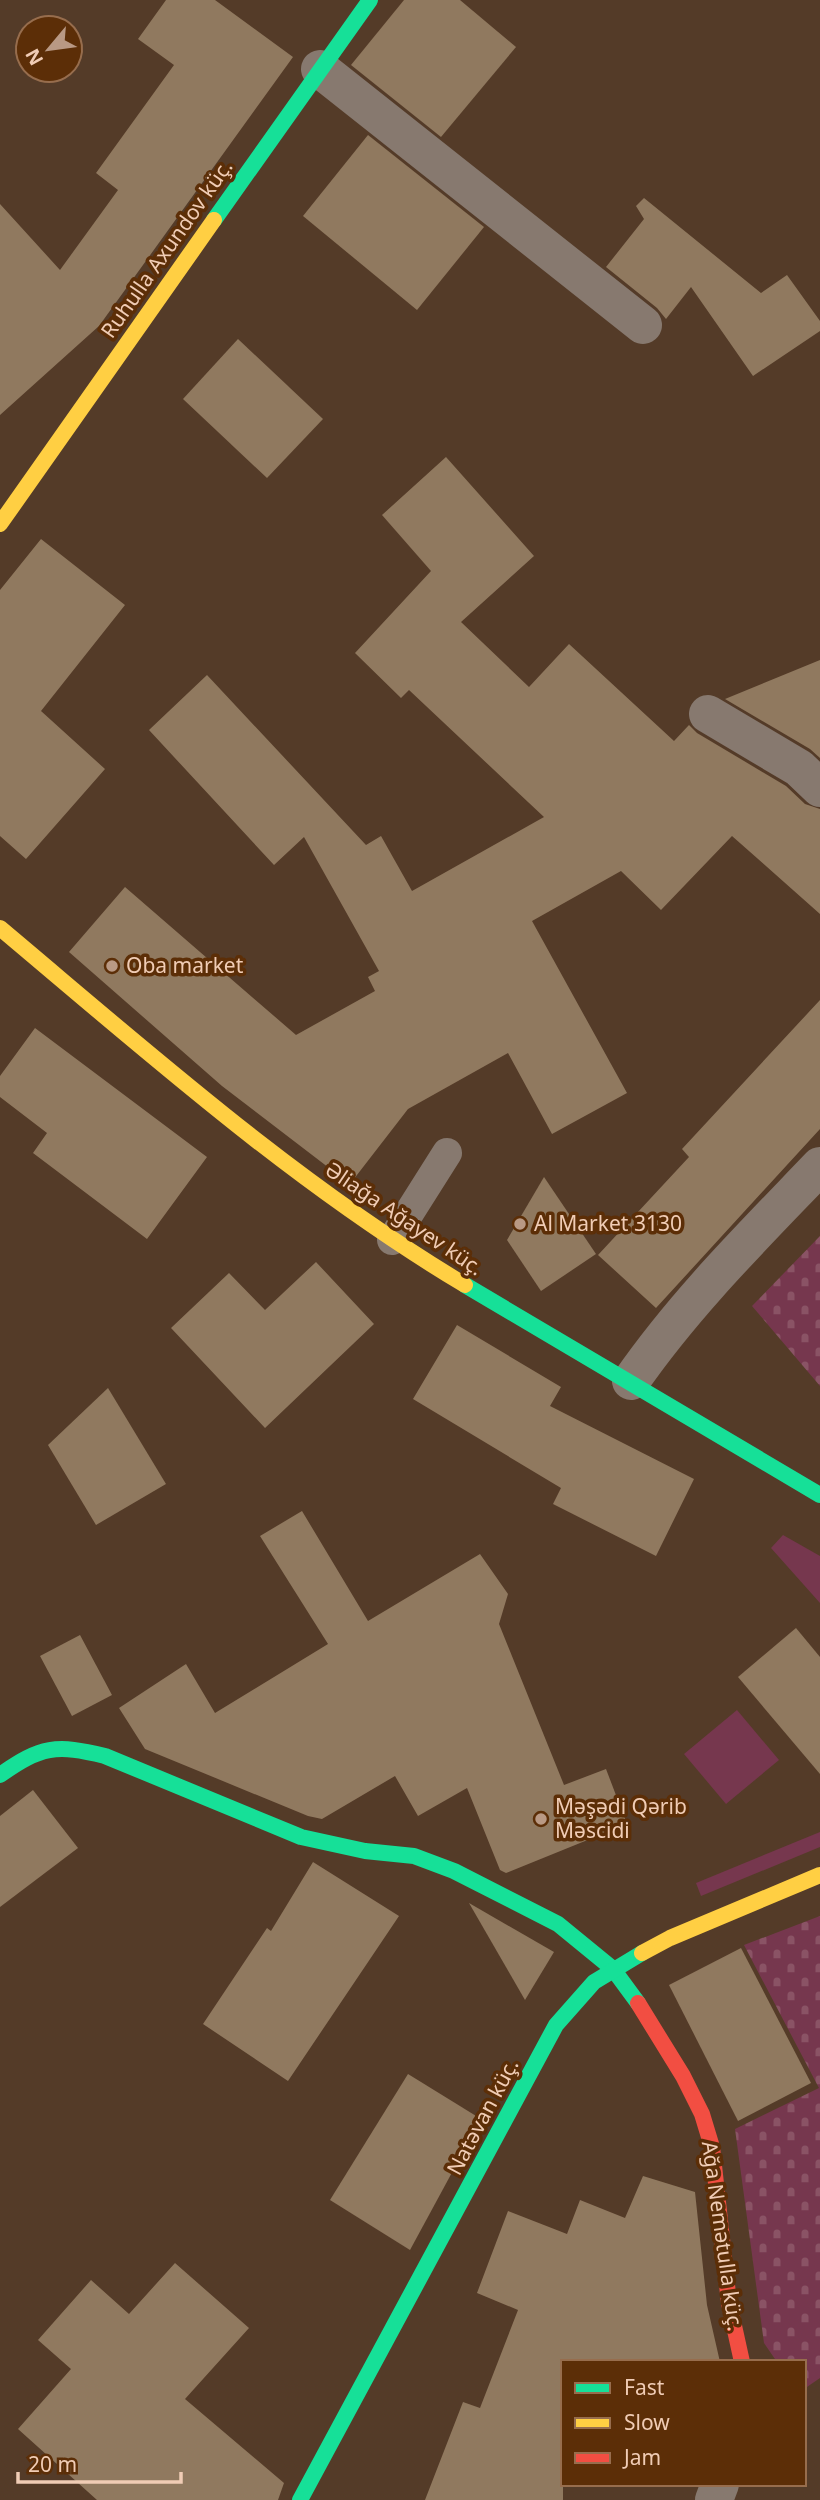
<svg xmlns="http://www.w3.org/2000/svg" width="820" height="2500" font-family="'Noto Sans',sans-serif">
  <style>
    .green { fill: #76374e }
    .cemetery { fill: url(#cemetery-stones) }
    .building { fill: #90795f }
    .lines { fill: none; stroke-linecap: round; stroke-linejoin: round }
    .lane { stroke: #87796f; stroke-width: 30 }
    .street { stroke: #87796f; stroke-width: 38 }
    .fast { stroke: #16e098; stroke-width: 16 }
    .slow { stroke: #ffcf43; stroke-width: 16 }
    .jam { stroke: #f24e42; stroke-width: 16 }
    .poi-dot { fill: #b99984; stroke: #5c2e07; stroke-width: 2.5 }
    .labels { text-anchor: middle; stroke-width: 7; stroke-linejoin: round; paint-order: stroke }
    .street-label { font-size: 21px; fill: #f0ccb5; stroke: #5c2e07 }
    .poi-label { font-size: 21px; fill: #f0ccb5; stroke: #5c2e07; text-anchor: start }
  </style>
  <defs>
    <pattern id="cemetery-stones" width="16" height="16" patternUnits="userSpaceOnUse" patternTransform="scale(1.75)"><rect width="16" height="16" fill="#76374e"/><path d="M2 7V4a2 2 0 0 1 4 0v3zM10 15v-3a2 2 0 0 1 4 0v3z" fill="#8a5365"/></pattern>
  </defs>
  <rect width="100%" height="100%" fill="#543b28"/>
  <!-- green -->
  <g class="green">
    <polygon points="783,1535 820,1556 820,1603 771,1548"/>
    <polygon points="737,1710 779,1760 726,1804 684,1754"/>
    <polygon points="820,1832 820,1847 701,1896 696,1883"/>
  </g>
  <!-- cemetery -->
  <g class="cemetery">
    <polygon points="820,1236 820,1386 752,1306"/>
    <polygon points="820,1916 820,2378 804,2389 804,2362 777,2362 764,2343 735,2129 819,2088 744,1945"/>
  </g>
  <!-- building -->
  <g class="building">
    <polygon points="166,0 215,0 293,57 99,326 0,415 0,204 60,270 118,190 96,173 174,65 138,39"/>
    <polygon points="404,0 460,0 516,47 441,137 351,65"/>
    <polygon points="368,135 484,227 417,310 303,216"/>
    <polygon points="644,198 761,293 787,275 820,321 820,331 753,376 691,287 666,319 657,308 606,267 644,219 636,206"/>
    <polygon points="238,339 323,419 267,478 183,399"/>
    <polygon points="446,457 534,556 461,622 529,687 569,644 674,741 689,725 697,733 786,786 805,804 820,809 820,914 732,836 661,910 621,871 532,921 627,1093 552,1134 508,1053 408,1109 350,1184 222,1086 69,952 125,887 296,1035 375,991 368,977 379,971 304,837 274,865 149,730 207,675 366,845 381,836 412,891 544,817 409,690 401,698 355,653 431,571 382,515"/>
    <polygon points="41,539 125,605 41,711 105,769 26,859 0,836 0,590"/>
    <polygon points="820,660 820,758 810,749 725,699"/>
    <polygon points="820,1000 820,1129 656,1308 598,1255 689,1157 682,1149"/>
    <polygon points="35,1028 207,1157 147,1239 33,1153 47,1133 0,1097 0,1076"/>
    <polygon points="544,1177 596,1254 541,1291 507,1240"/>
    <polygon points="316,1262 374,1324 265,1428 171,1328 229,1273 265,1310"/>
    <polygon points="457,1325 561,1387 550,1406 694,1479 656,1556 553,1504 561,1488 413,1399"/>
    <polygon points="108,1388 166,1484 96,1525 48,1445"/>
    <polygon points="302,1511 368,1621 480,1554 508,1594 499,1624 564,1785 606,1769 627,1824 506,1873 500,1870 467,1788 418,1816 395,1776 322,1819 308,1816 145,1749 119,1708 186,1664 215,1713 328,1644 260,1536"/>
    <polygon points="796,1628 820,1657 820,1774 738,1677"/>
    <polygon points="80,1635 112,1695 72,1716 40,1656"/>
    <polygon points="33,1790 78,1848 0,1907 0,1816"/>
    <polygon points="313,1862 399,1916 288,2081 203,2024 267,1928 271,1931"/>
    <polygon points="469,1903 554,1952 525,2000"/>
    <polygon points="741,1948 811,2083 738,2121 669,1985"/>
    <polygon points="408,2074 481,2119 410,2250 330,2200"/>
    <polygon points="643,2176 695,2192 707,2305 720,2362 563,2362 563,2500 425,2500 463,2402 480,2408 518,2310 477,2293 508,2211 567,2234 580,2200 625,2218"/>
    <polygon points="175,2263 249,2328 185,2399 284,2483 278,2500 97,2500 18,2429 71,2369 38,2340 91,2280 129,2314"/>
  </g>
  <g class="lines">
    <!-- lane -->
    <polyline class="lane" points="392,1240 447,1153"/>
    <!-- street -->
    <g class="street">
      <polyline points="320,69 643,325"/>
      <polyline points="708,714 799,768 820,788"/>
      <path d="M631,1381c55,-79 122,-145 189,-215"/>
      <polyline points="714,2500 720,2484"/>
    </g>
    <!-- fast -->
    <g class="fast">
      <polyline points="214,220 370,0"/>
      <polyline points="465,1285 820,1495"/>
      <path d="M0,1775c41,-29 56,-31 105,-19l196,81 64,14 49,5 40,15 104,53 55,45 25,34"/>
      <polyline points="300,2500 556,2025 594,1982 642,1953"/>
    </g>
    <!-- slow -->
    <g class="slow">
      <polyline points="0,524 214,220"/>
      <path d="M0,928c150,126 296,256 465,357"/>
      <polyline points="642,1953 670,1938 820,1875"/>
    </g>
    <!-- jam -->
    <polyline class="jam" points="638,2003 683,2076 702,2114 712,2147 729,2303 742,2362"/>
  </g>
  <!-- markers -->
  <g class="poi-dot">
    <circle cx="112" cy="966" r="7"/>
    <circle cx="520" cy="1224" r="7"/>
    <circle cx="541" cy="1819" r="7"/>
  </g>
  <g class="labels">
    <!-- street labels -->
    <g class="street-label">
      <text transform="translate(167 249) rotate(-55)" y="7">Ruhulla Axundov küç.</text>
      <text transform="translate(404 1219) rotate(34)" y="7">Əliağa Ağayev küç.</text>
      <text transform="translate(483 2117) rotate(-62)" y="7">Natəvan küç.</text>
      <text transform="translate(722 2236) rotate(82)" y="7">Ağa Nemətulla küç.</text>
    </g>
    <!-- poi labels -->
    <g class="poi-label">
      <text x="126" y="973">Oba market</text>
      <text x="534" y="1231">Al Market 3130</text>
      <text x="555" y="1814">Məşədi Qərib<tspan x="555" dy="24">Məscidi</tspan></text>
    </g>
  </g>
  <!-- legend -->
  <rect x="561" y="2360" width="245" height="126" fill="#5c2e07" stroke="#976d4d" stroke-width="2"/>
  <rect x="575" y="2383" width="35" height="10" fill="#16e098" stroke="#976d4d" stroke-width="2"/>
  <text x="624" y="2395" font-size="21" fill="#f0ccb5">Fast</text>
  <rect x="575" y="2418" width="35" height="10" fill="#ffcf43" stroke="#976d4d" stroke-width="2"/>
  <text x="624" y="2430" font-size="21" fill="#f0ccb5">Slow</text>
  <rect x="575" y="2453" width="35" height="10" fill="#f24e42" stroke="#976d4d" stroke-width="2"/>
  <text x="624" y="2465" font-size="21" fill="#f0ccb5">Jam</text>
  <!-- north arrow -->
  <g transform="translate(49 49) rotate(241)"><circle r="33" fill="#5c2e07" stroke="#976d4d" stroke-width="2"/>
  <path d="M0-5L12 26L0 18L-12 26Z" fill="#b99984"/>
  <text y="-10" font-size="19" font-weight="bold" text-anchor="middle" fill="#f0ccb5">N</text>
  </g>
  <!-- scale -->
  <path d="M18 2472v10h163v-10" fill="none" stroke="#f0ccb5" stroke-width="3.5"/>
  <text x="28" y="2472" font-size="21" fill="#f0ccb5" stroke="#5c2e07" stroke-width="5" paint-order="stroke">20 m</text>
</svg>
